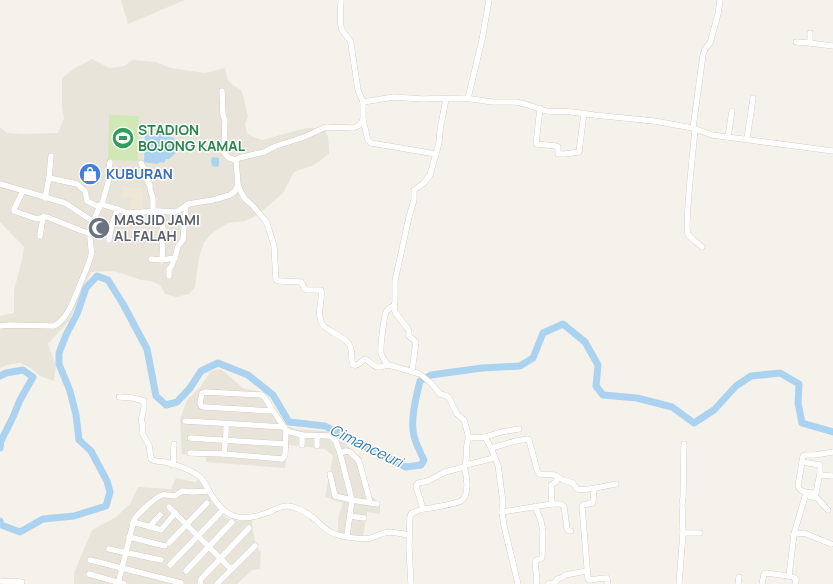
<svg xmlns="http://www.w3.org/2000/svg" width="833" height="584" font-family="Manrope,sans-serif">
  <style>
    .residential { fill: #e9e4da }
    .education { fill: #eee7d6 }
    .green { fill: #d1e8b6 }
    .water { fill: #abd3ef }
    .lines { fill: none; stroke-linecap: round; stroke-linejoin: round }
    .river { stroke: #abd3ef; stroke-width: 7 }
    .minor-casing { stroke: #c1baae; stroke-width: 6 }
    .minor { stroke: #fff; stroke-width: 5.5 }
    .labels { text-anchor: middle; stroke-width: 3; stroke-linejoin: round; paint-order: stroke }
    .leisure-label { font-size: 14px; font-weight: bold; fill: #27864d; stroke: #fff; text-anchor: start }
    .shop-label { font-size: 14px; font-weight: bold; fill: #366cbe; stroke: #fff; text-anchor: start }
    .worship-label { font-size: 14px; font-weight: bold; fill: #5b616d; stroke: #fff; text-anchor: start }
    .water-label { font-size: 15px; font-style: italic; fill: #3279ac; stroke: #fff }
  </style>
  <rect width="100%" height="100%" fill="#f5f2ec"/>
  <!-- residential -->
  <g class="residential">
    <polygon points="121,0 185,0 128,24"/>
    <polygon points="92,59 110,68 124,66 133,60 156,62 171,68 205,73 225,68 227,79 233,85 241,90 244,99 248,117 245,124 247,133 253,137 262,140 306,128 323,128 328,136 329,149 329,154 314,165 294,172 283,193 266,208 254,217 245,221 228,223 211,234 204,243 199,257 195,287 189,294 176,297 165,294 160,285 151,281 141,280 124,274 113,271 91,272 69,321 48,344 56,366 54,381 40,376 31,368 20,363 7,365 0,368 0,316 14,313 14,290 22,260 24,247 0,222 0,127 7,133 23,134 58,133 64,118 62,107 62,78 75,68"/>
    <polygon points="221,369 243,388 264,393 287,426 294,429 339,432 347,445 361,457 369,495 380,503 380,514 367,512 363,537 338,532 338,518 343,503 325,497 333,456 325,449 289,445 285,468 206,462 206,457 182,454 180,419 187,400 200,387 211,371"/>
    <polygon points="176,478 195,482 199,479 213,504 226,518 240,521 252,520 253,532 256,546 261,552 260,569 252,570 237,584 74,584 74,573 92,530 116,517 130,504 138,487 171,489"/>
  </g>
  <!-- education -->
  <polygon class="education" points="122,187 143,188 142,211 129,211 133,198 122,198"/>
  <!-- green -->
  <polygon class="green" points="109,115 139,116 138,161 108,160"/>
  <!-- water -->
  <g class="water">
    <polygon points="145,133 150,135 153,133 154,134 169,134 171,137 175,139 176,153 169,159 166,159 164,163 161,162 157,164 144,162"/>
    <polygon points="212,157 219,158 219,165 218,167 212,166 211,161"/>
  </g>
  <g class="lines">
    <!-- river -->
    <g class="river">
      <polyline points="0,376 6,373 23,370 33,377 20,400 13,417 1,441 0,448"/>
      <path d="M0,521l1,4 19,7 23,-13 31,-3 32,-10 4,-14 -3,-11 -16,-30 -12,-11 -3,-25 -6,-24 -11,-27v-11l7,-18 11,-21 9,-26 11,-12 11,4 15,24 24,45 9,47 10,9 11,-3 13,-14 11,-17 17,-8 30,12 25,20 16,27 36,4 56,29 25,12 15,-2 3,-5c-4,-8 -8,-16 -10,-24 -4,-17 2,-38 6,-55l11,-6 51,-7 38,-2 13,-8 10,-25 20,-9 22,18 13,23 -2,21 7,9 34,3 35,9 22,16 20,-13 22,-24 15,-10 29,-3 19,11 -1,19 4,20 31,9"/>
    </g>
    <!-- minor casing -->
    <g class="minor-casing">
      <g id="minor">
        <path d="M341,0c0,8 -2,23 1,30 3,5 8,8 9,14l7,46 5,12v18l-2,3 -3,3 -5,2 -27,-1 -22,10 -28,9 -12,6 -25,6 -3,2 2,25 4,9 3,5 7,6 13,15 3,6 6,20 2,34 3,1 22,1c3,3 2,7 5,8h15c2,11 -5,22 1,34 3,6 20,11 27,20 5,8 1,14 4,21 6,2 7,-4 12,-6 5,2 9,9 14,8 4,0 7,-2 10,-2l31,9 12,10 8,10 7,2 2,2 8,16 7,6 5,18c-5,8 0,20 -5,29l-19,5 -17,9 -10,2 -2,3 7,23 -11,4 -2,3 -1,31 2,37"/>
        <polyline points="796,42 810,43 833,46"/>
        <polyline points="810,43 810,33"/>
        <polyline points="222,91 223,115 225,120 224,153 229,158 236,160"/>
        <polyline points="468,98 482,40 489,0"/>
        <polyline points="363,102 394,97 422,99 464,98 493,102 516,102 525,104 546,111 573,112 594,115 654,121 693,128 712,135 833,151"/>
        <polyline points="540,108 536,144 556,146 558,147 558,154 565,154 579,152 584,113"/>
        <polyline points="363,120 368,140 371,143 436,154"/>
        <polyline points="693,128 703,55 705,49 710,43 718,14 720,0"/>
        <path d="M695,129c-1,15 -11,97 -7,105 3,5 10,9 14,13"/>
        <polyline points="728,137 732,111"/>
        <polyline points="747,139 753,98"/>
        <polyline points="51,156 49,178 77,184 85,191 87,201 99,207"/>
        <polyline points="141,163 144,169 148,171 148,183 150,185 150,189 153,198 153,211"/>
        <polyline points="0,184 65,203 94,222"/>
        <polyline points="22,193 14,209 14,211 37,219 43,217 47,217 82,231 91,234"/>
        <polyline points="45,198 49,178"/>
        <polyline points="102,204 108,183 110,162"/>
        <polyline points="160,211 160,220 162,224 163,228 162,260"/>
        <polyline points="40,236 43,217"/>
        <polyline points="109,240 112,224 118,209"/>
        <polyline points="151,259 161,260 175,258"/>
        <polyline points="169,276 169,269 171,267 175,258 178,246 183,240 186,205"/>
        <path d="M0,326l9,-1 45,1c14,-7 21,-29 26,-42 4,-9 9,-19 11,-29 1,-6 -1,-12 -1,-18 1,-11 6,-23 11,-33l28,9 28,-2 18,1 3,-1 10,-7 25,-4 17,-5 5,-4 3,-6"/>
        <path d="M387,364c-2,-3 -5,-7 -6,-11 -1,-5 3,-36 5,-41 2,-3 4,-5 8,-6"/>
        <polyline points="412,371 416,342 409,336 409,332 408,329 395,312 394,306 395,302 395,281 409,217 414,200 414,190 424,183 430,175 439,143 440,130 446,99"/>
        <path d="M119,397l14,1 11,3v7l-3,13 2,3 -1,9 7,12 2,14c4,3 9,2 14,3 10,2 26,8 34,14 5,4 7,9 10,15 5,9 14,21 25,25 11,4 25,0 35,-4 6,-3 13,-7 20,-6 6,1 17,6 22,10 8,6 14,15 24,18 8,3 28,6 36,4 6,-2 11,-5 17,-6 7,0 14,2 21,3"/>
        <polyline points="273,411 204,407 201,406 200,403 202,393 205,392 262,395 265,398 273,411 286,430 290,432 302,435 330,436 332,437 336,442 340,453 352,500 347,536"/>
        <polyline points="185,421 284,427"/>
        <polyline points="226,424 226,433 224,454 282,459 284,457 285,455 286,430"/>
        <polyline points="485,437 501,432 519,429"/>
        <polyline points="190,438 285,444"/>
        <polyline points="469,438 485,437 491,448 498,465 503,502 502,512 504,526 518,584"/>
        <polyline points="302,445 302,435"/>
        <polyline points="317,446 317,436"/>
        <path d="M491,448l25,-7 12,-2 1,1 8,30 2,4 16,1 8,5 10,3c1,2 2,4 4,6 5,3 32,-4 39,-5"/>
        <polyline points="190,453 224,454"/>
        <polyline points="340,453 346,451 350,452 359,461 370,502"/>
        <path d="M802,462l18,3v8l-4,20c-6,0 -17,0 -18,-8 2,-9 3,-19 5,-29l3,-1h9l18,-3"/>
        <polyline points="173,465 174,444"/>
        <polyline points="466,465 494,458"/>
        <polyline points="330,474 335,496 352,500 377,504"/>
        <polyline points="820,475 833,476"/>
        <polyline points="558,477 556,482 551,485 552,504 561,504 564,506 567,529 569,531 571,531"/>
        <polyline points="594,489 593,501 592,503 583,505 582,506 588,579 590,580 605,578 607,578 608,584"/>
        <polyline points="809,496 817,498 828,510"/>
        <polyline points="535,506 541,521 543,532 542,557 541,559 536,560 535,562 537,581 536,584"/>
        <polyline points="169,507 231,569"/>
        <path d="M423,509c8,-1 32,-5 38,-8 9,-7 6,-25 3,-34"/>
        <polyline points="502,512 552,504"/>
        <polyline points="350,516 364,518"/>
        <polyline points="133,522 158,529"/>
        <polyline points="149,527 160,515"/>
        <polyline points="161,530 175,513"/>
        <polyline points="683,533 700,533"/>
        <polyline points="794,534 804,533 831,544"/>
        <polyline points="129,537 165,546"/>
        <polyline points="169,543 207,503"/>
        <polyline points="109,549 161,560"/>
        <polyline points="90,560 181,583"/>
        <polyline points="170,565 220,513"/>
        <polyline points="186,571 232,522"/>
        <polyline points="89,574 124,584"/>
        <polyline points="789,576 794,534 806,493"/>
        <polyline points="0,581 22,582"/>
        <path d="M118,584l16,-64c2,-5 22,-23 28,-25 4,-1 8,1 13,1l7,-5 10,1 17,-1"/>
        <polyline points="200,584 201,579 204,576 249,528"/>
        <polyline points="217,584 255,546"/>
        <polyline points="548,584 555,583 557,579 563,577 565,575 587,571"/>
        <polyline points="679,584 683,533 682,504 683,498 684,444"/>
        <polyline points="738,584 739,577"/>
        <polyline points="762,584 764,574 766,573 789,576 795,578 796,580 795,584"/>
      </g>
    </g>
    <!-- minor -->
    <use href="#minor" class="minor"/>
  </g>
  <!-- icons -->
  <defs>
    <g id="stadium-disc" transform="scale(1.15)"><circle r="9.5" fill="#2e9e5b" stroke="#fff"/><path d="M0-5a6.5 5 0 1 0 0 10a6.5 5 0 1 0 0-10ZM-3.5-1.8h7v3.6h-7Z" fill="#fff"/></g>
    <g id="shop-disc" transform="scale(1.15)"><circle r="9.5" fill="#3f7fe0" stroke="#fff"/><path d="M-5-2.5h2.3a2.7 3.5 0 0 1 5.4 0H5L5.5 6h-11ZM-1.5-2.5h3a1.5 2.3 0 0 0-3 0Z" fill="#fff"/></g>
    <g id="mosque-disc" transform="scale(1.15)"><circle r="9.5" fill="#6b7280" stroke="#fff"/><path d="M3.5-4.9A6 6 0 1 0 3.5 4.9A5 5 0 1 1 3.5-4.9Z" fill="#fff"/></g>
  </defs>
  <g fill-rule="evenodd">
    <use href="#stadium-disc" x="123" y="138"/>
    <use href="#shop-disc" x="90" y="174"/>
    <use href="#mosque-disc" x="99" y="228"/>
  </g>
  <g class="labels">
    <!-- leisure labels -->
    <g class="leisure-label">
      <text x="138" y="135">STADION<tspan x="138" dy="16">BOJONG KAMAL</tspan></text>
    </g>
    <!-- shop labels -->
    <g class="shop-label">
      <text x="106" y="179">KUBURAN</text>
    </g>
    <!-- worship labels -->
    <g class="worship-label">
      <text x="114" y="225">MASJID JAMI<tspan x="114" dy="16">AL FALAH</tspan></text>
    </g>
    <!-- water labels -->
    <g class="water-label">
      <text transform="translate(366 446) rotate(26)" y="5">Cimanceuri</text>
    </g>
  </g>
</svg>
